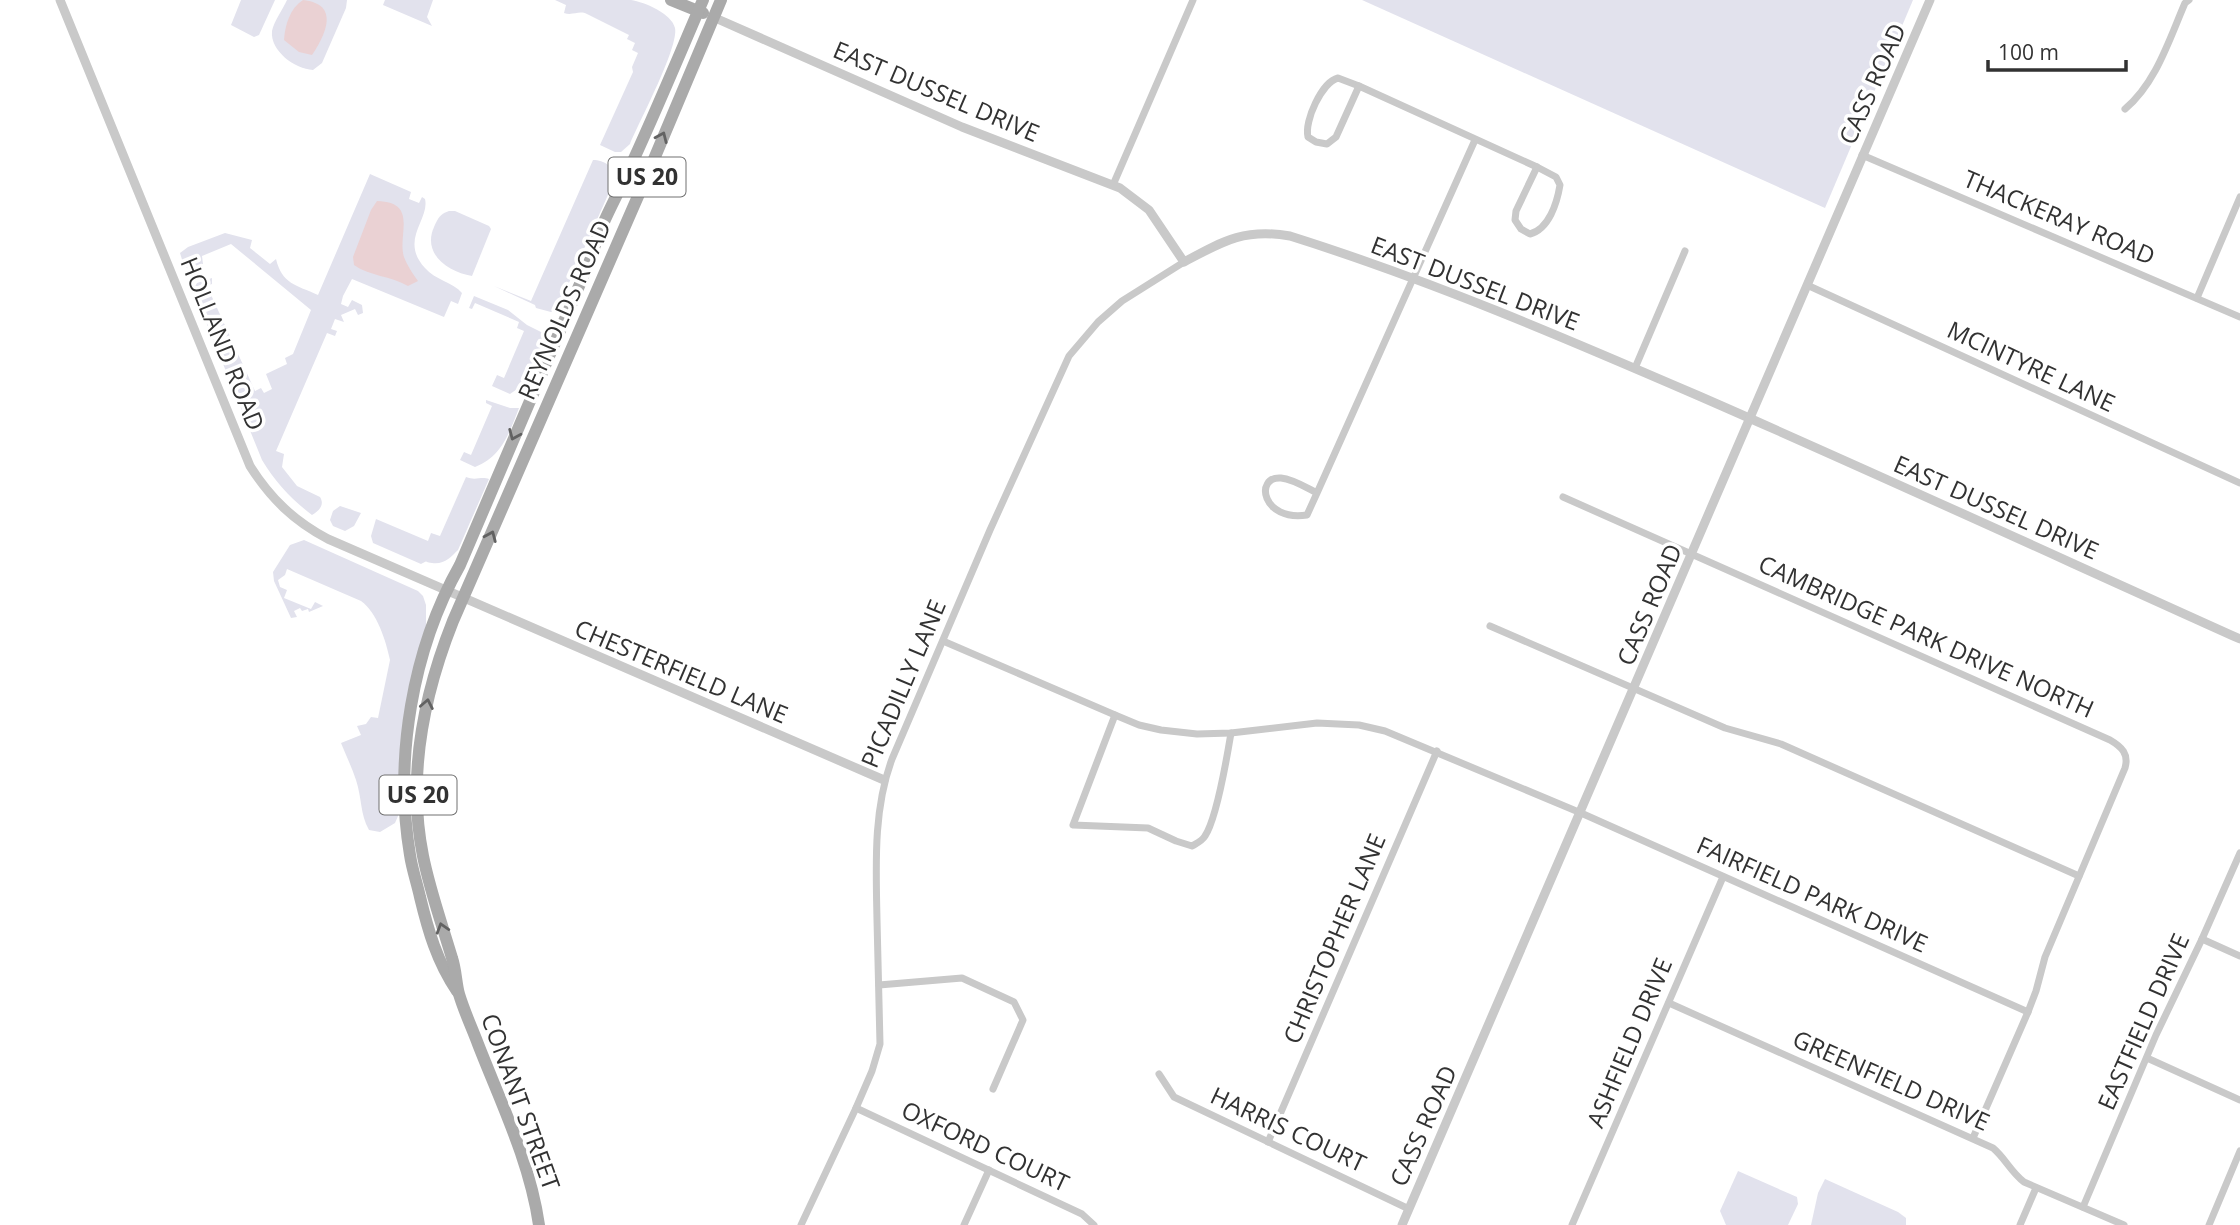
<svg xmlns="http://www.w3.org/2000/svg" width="2240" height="1225" font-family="'Open Sans',sans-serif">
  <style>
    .green { fill: #e2e2ed }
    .water { fill: #ead1d3 }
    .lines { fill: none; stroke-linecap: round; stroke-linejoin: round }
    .minor { stroke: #c9c9c9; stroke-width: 7 }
    .tertiary { stroke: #c9c9c9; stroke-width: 9 }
    .primary { stroke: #aaa; stroke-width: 12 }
    .oneway { stroke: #626262 }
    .labels { text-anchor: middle; stroke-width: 7; stroke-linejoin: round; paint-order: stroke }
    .shield { fill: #fff; stroke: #707070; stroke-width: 2 }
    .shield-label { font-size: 23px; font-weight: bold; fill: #323232 }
    .street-label { font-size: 24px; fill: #323232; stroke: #fff }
  </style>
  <rect width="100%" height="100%" fill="#fff"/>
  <!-- green -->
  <g class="green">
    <polygon points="241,0 275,0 259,35 254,37 231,25"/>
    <path d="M287,0h60l-1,8 -24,55 -9,7c-18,-1 -43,-19 -41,-39 2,-10 11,-22 15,-31z"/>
    <polygon points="385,0 433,0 427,17 432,26 383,5"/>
    <path d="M555,0c25,0 52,0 76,0 14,2 41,14 44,28 4,19 -36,94 -45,116l-9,8h-6l-15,-7 33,-73 -1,-5 6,-14 -6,-3 3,-7 -8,-4 2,-4 -42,-21c-8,-4 -14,2 -23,-1l2,-8z"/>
    <polygon points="1362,0 1913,0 1825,208"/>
    <path d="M593,160c11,0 22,7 22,19l-58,131 -6,2 -15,-4 -1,-3 -41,-19 37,15z"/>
    <path d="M370,174l41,18 -2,7 10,4 3,-6 3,2c5,20 -26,41 0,69 10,12 28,14 37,25l-4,11 -7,-3 -7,16 -92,-38 -9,17 -2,8 7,3 4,-7 10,5 1,8 -5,2 -3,-6 -14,6 3,7 -9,-3 -4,10 6,2 -2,5 -8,-3 -51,118 8,3 -2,13 15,19 23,11c5,8 -1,14 -8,18 -21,-16 -36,-32 -50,-55l-69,-170 4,-7 15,-5v6l-5,2 48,105 6,-3 3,5 8,-4 -6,-15 21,-10 -2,-6 8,-4 18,-44 -80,-66 -29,12 1,8 -14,5 -5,-3 -4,-13 8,-6 37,-14 27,7 -2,8 20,16 6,-5c6,25 20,26 42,36z"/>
    <path d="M449,211h6l34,15 2,3 -19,47c-24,-4 -50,-22 -38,-49 4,-9 6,-13 15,-16z"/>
    <polygon points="474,296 508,310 527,325 543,333 547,339 546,346 533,378 510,394 492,386 497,375 504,378 524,331 517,328 519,322 475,303 472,309 469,308"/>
    <path d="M486,400l24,8h9c-10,25 -17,49 -44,59l-15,-7 4,-8 7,3 21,-49 -6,-3z"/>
    <path d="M466,477c10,4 15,-1 23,2l-31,71c-7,7 -14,15 -26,13 -10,-1 -2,-3 -11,1l-48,-21 -2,-7 5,-17 52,22 3,-8 9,3z"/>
    <polygon points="340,506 361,513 354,526 345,531 333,526 330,520 333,511"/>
    <path d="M304,540l114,51 5,5 3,9v21l-10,35 -18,155 -3,7 -15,9 -11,-2c-9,-16 -7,-32 -13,-50 -4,-12 -10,-25 -15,-37l20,-8 -4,-9 9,-2 5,-7 7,1 12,-58c-4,-19 -13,-48 -29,-59l-74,-32 -2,6 -7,5 2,7 7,3 -3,8 27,11 4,-7 8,4 -14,6 -1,-3 -6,2 -2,-3 -6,3 3,6 -6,1 -17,-37 -1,-9 17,-27z"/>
    <polygon points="1738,1171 1797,1197 1798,1204 1788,1225 1726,1225 1720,1211"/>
    <polygon points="1825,1179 1898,1212 1906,1218 1906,1225 1811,1225 1818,1193"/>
  </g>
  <!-- water -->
  <g class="water">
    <path d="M303,0c37,4 23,34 9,55l-13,-3 -15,-12c1,-15 6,-32 19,-40z"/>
    <path d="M377,201c42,1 20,34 27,56 3,8 9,17 14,24l-10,5c-17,-10 -39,-10 -54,-21l-1,-8 18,-47z"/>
  </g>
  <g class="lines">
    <!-- minor -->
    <g class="minor">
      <path d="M1338,78l21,8 -23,51 -9,7 -11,-2 -8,-5c-4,-16 14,-55 30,-59z"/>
      <polyline points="1359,86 1537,167"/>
      <path d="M2125,109c31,-26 44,-69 60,-106l4,-3"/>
      <polyline points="1862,155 2240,317"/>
      <path d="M1537,167l19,10 4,8c-3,18 -11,44 -30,49l-9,-5 -6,-9 1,-9z"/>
      <polyline points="1113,185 1193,0"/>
      <polyline points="1807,285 2240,483"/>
      <polyline points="2197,298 2240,197"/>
      <polyline points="1635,368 1685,251"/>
      <path d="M1317,493c-10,-5 -24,-14 -36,-15 -27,-2 -19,44 26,37l10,-22 158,-353"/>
      <path d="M1563,497l547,243c12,7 19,14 15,28l-80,189 -9,34 -8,21 -55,126"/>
      <polyline points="1490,626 1725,728 1781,744 2079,876"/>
      <polyline points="943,641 1115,715 1139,725 1161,730 1197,734 1231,733 1317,723 1359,725 1385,731 1581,813 2028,1012"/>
      <path d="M1115,715l-42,110 75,3 28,13 16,5c5,-3 10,-5 13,-10 12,-18 22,-79 26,-103"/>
      <polyline points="2202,939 2240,956"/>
      <polyline points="879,985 962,978 1014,1002 1023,1020 993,1089"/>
      <path d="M1669,1003l324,145c12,10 18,24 31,34l100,43"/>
      <polyline points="2147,1058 2240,1100"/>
      <polyline points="1159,1074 1174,1097 1409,1209"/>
      <polyline points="856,1108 1082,1214 1094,1225"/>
      <polyline points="1268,1142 1437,751"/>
      <polyline points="2083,1207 2156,1035 2202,939 2240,853"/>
      <path d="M801,1225l55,-117 16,-37 8,-27c-1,-41 -2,-83 -3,-124 -1,-54 -4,-110 15,-161l98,-229 79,-174 29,-34 24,-21 62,-39"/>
      <polyline points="964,1225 989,1170"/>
      <polyline points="1572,1225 1723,877"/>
      <polyline points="2020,1225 2036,1188"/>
      <polyline points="2209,1225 2240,1151"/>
    </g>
    <!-- tertiary -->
    <g class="tertiary">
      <path d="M60,0l190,466c21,33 44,55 78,73l556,241"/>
      <path d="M713,17l249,110 158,61 29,22 35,52c39,-21 61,-34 106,-26 140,44 275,102 409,160 181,79 361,162 541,243"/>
      <polyline points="1402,1225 1930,0"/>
    </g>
    <!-- primary -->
    <g class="primary">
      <polyline points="671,0 703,13"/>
      <path d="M457,991c-20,-29 -29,-61 -37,-94 -3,-14 -8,-28 -10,-42 -16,-96 2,-205 50,-290l131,-307c8,-31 23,-56 36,-84 27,-58 51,-116 76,-174"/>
      <path d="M539,1225c-9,-63 -38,-122 -61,-181 -6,-16 -14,-33 -19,-50 -3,-11 -3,-24 -7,-36 -10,-34 -22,-67 -29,-102 -16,-79 1,-162 30,-235l196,-450 72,-171"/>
    </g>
  </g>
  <!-- one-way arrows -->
  <defs><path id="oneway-chevron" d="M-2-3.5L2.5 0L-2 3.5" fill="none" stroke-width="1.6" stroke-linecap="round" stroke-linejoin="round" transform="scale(1.75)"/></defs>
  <g class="oneway">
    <use href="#oneway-chevron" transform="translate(662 137) rotate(-66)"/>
    <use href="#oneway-chevron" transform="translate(514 435) rotate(113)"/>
    <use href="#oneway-chevron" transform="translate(491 536) rotate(-67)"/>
    <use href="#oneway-chevron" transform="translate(427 704) rotate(-79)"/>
    <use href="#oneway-chevron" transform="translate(442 928) rotate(-107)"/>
  </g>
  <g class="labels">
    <!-- shield labels -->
    <g class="shield">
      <rect x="608.5" y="157.5" width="77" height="39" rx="5"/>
      <rect x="379.5" y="775.5" width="77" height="39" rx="5"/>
    </g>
    <g class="shield-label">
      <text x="647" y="185">US 20</text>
      <text x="418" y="803">US 20</text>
    </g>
    <!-- street labels -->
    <g class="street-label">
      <text transform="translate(1873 84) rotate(-66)" y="8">CASS ROAD</text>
      <text transform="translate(936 92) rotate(23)" y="8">EAST DUSSEL DRIVE</text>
      <text transform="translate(2059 218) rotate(23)" y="8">THACKERAY ROAD</text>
      <text transform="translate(1475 284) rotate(21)" y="8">EAST DUSSEL DRIVE</text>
      <text transform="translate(565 310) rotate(-66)" y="8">REYNOLDS ROAD</text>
      <text transform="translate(222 344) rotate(68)" y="8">HOLLAND ROAD</text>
      <text transform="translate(2031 367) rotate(25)" y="8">MCINTYRE LANE</text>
      <text transform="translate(1996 508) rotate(24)" y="8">EAST DUSSEL DRIVE</text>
      <text transform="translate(1650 605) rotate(-67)" y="8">CASS ROAD</text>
      <text transform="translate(1926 637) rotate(24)" y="8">CAMBRIDGE PARK DRIVE NORTH</text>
      <text transform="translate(681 672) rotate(23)" y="8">CHESTERFIELD LANE</text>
      <text transform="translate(904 684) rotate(-67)" y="8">PICADILLY LANE</text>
      <text transform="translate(1812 895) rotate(24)" y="8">FAIRFIELD PARK DRIVE</text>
      <text transform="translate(1335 939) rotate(-67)" y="8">CHRISTOPHER LANE</text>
      <text transform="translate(2144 1022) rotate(-66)" y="8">EASTFIELD DRIVE</text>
      <text transform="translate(1630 1043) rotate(-67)" y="8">ASHFIELD DRIVE</text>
      <text transform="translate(1891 1081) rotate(24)" y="8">GREENFIELD DRIVE</text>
      <text transform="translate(520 1102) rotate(70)" y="8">CONANT STREET</text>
      <text transform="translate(1424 1126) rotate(-66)" y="8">CASS ROAD</text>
      <text transform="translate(1288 1130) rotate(25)" y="8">HARRIS COURT</text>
      <text transform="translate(985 1147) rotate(25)" y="8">OXFORD COURT</text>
    </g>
  </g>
  <!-- scale -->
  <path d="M1988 60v10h138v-10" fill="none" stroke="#323232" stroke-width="3.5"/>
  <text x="1998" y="60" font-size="21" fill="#323232" stroke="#ffffff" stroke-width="5" paint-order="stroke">100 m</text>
</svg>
